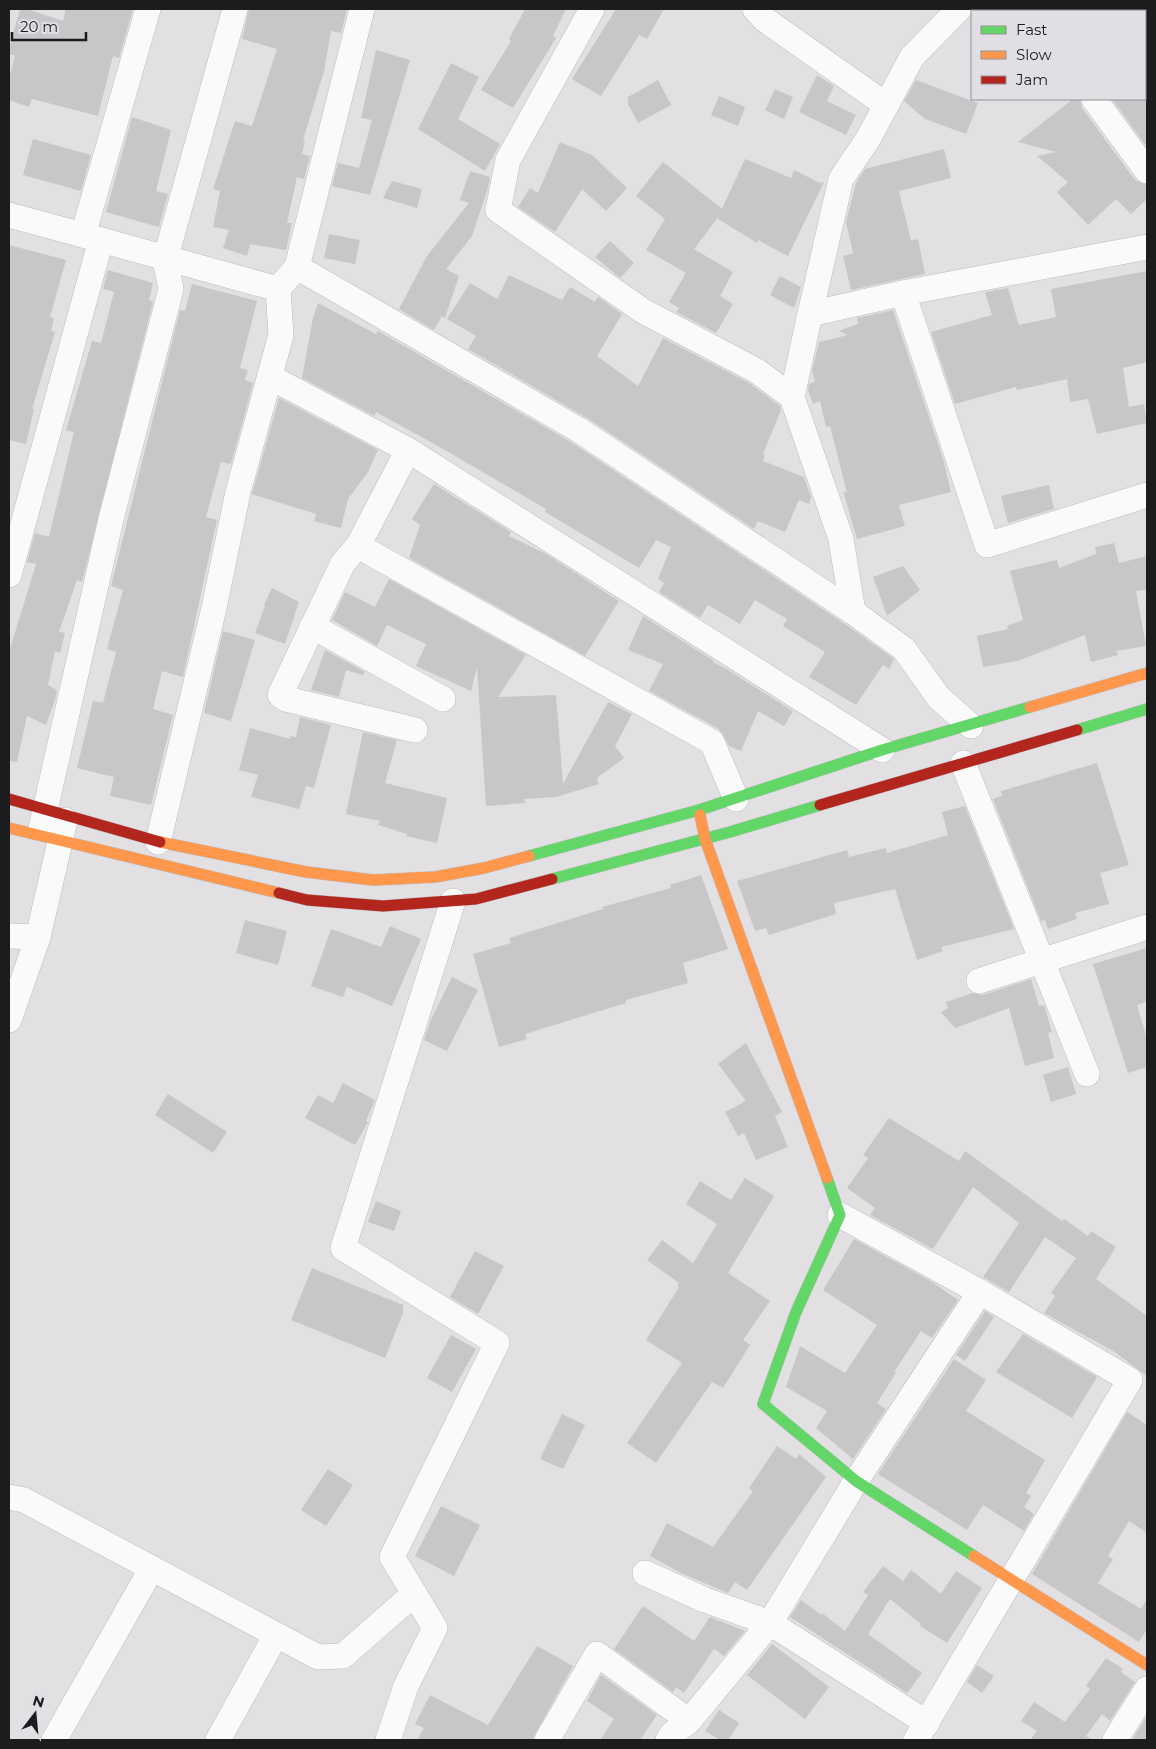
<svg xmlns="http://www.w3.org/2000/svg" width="1156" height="1749" font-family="Montserrat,sans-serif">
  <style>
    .building { fill: #c8c6c8 }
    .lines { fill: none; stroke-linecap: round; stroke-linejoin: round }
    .street-casing { stroke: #bdbcbe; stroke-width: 26 }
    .fast-casing { stroke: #bdbcbe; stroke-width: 12 }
    .slow-casing { stroke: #bdbcbe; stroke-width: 12 }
    .jam-casing { stroke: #bdbcbe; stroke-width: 12 }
    .street { stroke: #fbfafb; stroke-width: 25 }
    .fast { stroke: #63d668; stroke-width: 11 }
    .slow { stroke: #ff974d; stroke-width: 11 }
    .jam { stroke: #b3261e; stroke-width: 11 }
  </style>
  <rect width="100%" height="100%" fill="#e2e0e3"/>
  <!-- building -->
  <g class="building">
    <polygon points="20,9 27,9 63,21 66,9 133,9 119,58 113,56 98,116 32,99 29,107 9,100 9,78 15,56 9,54 9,49"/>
    <polygon points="249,9 347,9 341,33 331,31 324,71 303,140 305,140 302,154 310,156 304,179 297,177 287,223 292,223 286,250 250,244 247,256 223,248 229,230 213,227 220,191 213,189 235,121 252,126 277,49 242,39"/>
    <polygon points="525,9 566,9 553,36 556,38 513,108 481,90 511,41 509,39"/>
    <polygon points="616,9 664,9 647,39 639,35 601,96 572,79"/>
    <polygon points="376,50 410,60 370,195 332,186 338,163 359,168 372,120 361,118"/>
    <polygon points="451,63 479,77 458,119 500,144 485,171 418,129"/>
    <polygon points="817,75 834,86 827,101 856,115 846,135 799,112"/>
    <polygon points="658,80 671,105 638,123 628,104 628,97"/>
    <polygon points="916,80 978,103 966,134 925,119 904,101"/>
    <polygon points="775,89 793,97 784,119 765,110"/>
    <polygon points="719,96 745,107 738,126 711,115"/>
    <polygon points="1073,99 1080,99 1082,108 1135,180 1147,185 1147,199 1131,214 1116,199 1088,225 1057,192 1068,182 1037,156 1056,152 1018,142"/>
    <polygon points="1112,99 1147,99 1147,147"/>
    <polygon points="132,117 171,130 156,191 168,194 159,227 106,212"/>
    <polygon points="33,139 91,155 81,191 23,175"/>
    <polygon points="560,142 592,155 627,188 606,211 582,189 555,232 518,207 530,188 538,193"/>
    <polygon points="944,149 951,178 899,191 911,241 918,239 925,274 851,290 843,256 853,253 846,222 856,183 865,169"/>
    <polygon points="745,159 791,178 794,170 820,183 824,182 788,256 758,240 757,243 718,219 719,216 694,249 733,272 720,296 733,304 716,333 676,312 679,308 669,302 686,273 646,250 665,219 636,196 663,162 722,209"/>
    <polygon points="470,171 490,177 488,188 472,236 446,269 459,276 445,318 442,316 434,330 399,309 427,256 469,203 460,200"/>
    <polygon points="392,181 422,189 417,208 383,198"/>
    <polygon points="329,234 360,240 355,264 324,258"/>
    <polygon points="610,241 634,263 620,278 595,257"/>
    <polygon points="9,245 66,260 50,317 54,318 51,331 55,332 32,409 34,409 26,444 9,440"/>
    <polygon points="108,270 153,283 149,300 153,302 82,582 77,580 59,632 65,633 60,653 55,651 48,685 57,690 55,700 46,725 27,716 17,762 9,761 9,652 36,564 27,562 35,533 49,537 74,432 66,430 92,341 101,343 114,292 103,289"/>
    <polygon points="1147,271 1147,362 1123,368 1129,407 1144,404 1147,423 1097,434 1088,399 1070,402 1067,379 1017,390 1016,387 955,404 931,332 992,315 985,292 1008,288 1019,325 1056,317 1051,289"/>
    <polygon points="509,275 562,300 570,287 595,302 598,297 622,314 597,356 638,386 663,338 749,383 780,406 781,410 763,454 765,455 763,461 804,477 811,497 809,504 799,500 785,532 758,521 754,529 587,418 468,349 476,336 447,319 470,283 497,299"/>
    <polygon points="780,276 801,287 794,308 770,295"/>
    <polygon points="192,284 257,301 240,368 248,370 245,380 253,383 231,464 221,462 206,517 217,520 183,677 162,671 153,709 173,715 151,805 110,796 114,777 77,768 93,701 103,703 116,652 107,649 123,590 111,586 180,310 185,311"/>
    <polygon points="318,303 376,334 378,331 571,442 845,624 894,659 889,669 883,665 856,705 809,677 825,652 783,626 787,619 755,600 740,624 708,605 700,618 659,592 664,583 658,579 671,547 656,540 639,568 545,512 546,509 445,450 376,412 374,416 302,378 313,318"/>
    <polygon points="893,310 943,459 951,492 899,505 905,526 857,539 843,491 847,493 830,426 826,427 820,401 813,404 808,390 809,384 815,382 812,371 819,342 848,335 839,331 858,324 857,318"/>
    <polygon points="279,398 378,450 368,472 348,499 341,528 314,521 316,514 252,494"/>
    <polygon points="434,484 511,532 509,536 546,554 619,601 585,656 409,558 420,525 412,519"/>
    <polygon points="1049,485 1054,509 1008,523 1001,496"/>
    <polygon points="1114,543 1119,563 1147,556 1147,590 1136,591 1146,646 1116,651 1118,655 1091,662 1085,635 1017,661 983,667 977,636 1008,629 1007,626 1023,620 1010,571 1057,560 1059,568 1096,554 1095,547"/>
    <polygon points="903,566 920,590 887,616 873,577"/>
    <polygon points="389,579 526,655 498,697 556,695 563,784 608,702 632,714 615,746 624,758 597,778 599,784 556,797 524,799 525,803 486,806 477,667 471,691 416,666 426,644 387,625 377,646 332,620 345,592 375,607"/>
    <polygon points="272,588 299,602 285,644 255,633 265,606 264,605"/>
    <polygon points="643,616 714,661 713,662 725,668 793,711 784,726 758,711 741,751 729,746 719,729 649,691 663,664 628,650"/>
    <polygon points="223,631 255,640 231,721 204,713"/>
    <polygon points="325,650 365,672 363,675 346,670 339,697 311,690"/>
    <polygon points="300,717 331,725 314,788 306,786 299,809 251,797 258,775 239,770 250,728 290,739 290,736 296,737"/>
    <polygon points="363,732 397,740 385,783 447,798 437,843 406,836 407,834 378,825 380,821 346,814"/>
    <polygon points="1097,763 1129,865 1100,873 1109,904 1075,913 1077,919 1048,929 1045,920 1041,921 993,799 1002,796 1001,791"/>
    <polygon points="965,806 1014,929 941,947 943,951 917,960 895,889 834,903 836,914 769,935 766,928 755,931 737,881 847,850 849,857 886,848 887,853 948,835 942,812"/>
    <polygon points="701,875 728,949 683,963 688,983 626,1000 626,1003 525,1034 527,1039 499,1047 473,954 511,943 509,938 603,909 602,907 671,888 670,885"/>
    <polygon points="245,920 287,931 278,965 236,953"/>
    <polygon points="390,926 421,939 392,1006 347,987 343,997 311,986 331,929 381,947"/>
    <polygon points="1147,948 1147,1001 1137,1005 1147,1039 1147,1067 1128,1073 1093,964"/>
    <polygon points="452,977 478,990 447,1051 424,1040 430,1022"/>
    <polygon points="1031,979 1039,1006 1044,1005 1052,1032 1048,1033 1054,1058 1025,1066 1009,1008 955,1028 941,1012 948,1008 946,1002 972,993 983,995"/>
    <polygon points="746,1043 782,1112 775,1116 788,1147 756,1160 744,1133 738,1136 725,1112 746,1101 718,1064"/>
    <polygon points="1068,1067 1076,1094 1051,1102 1043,1075"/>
    <polygon points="343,1083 375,1100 366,1121 368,1122 355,1145 305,1118 318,1095 333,1103"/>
    <polygon points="168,1094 227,1132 213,1153 155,1115"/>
    <polygon points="889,1118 959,1161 965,1151 1062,1221 1064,1219 1088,1236 1091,1231 1116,1247 1096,1279 1147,1316 1147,1376 1113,1351 1044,1313 1055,1296 1051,1293 1076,1258 1045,1237 1009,1292 983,1277 1019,1223 973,1187 933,1249 870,1215 875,1208 847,1188 868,1158 863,1155"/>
    <polygon points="745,1178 774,1196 728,1273 770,1301 743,1340 750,1345 723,1388 712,1382 656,1463 627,1443 682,1363 646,1340 679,1287 677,1286 679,1283 647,1260 662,1240 693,1263 717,1224 686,1204 700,1181 731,1200"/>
    <polygon points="376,1201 401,1211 394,1231 368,1222"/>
    <polygon points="854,1239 929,1280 958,1300 932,1338 921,1331 894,1372 896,1373 877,1403 886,1409 853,1459 816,1428 827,1411 786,1387 800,1346 845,1373 877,1325 823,1290"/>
    <polygon points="475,1251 504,1266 478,1314 450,1297"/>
    <polygon points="312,1268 403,1305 403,1313 385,1358 291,1320"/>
    <polygon points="985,1311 994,1317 965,1361 956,1355"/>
    <polygon points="1023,1334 1097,1377 1072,1418 996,1372"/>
    <polygon points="451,1335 476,1349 452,1392 427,1378"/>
    <polygon points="954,1359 986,1380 966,1411 1045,1460 1026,1493 1031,1496 1024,1507 1034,1514 1024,1531 983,1505 967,1530 878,1474"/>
    <polygon points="1127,1412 1147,1425 1147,1533 1129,1521 1108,1556 1113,1559 1098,1583 1141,1609 1147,1599 1147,1629 1139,1642 1032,1574"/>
    <polygon points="562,1414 585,1425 563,1469 540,1459"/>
    <polygon points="777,1446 796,1459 799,1454 826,1477 747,1590 735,1582 728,1593 683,1574 650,1556 667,1523 713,1547 753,1491 749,1488"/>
    <polygon points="328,1469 353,1485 326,1526 301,1510"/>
    <polygon points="441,1506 480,1525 454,1576 415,1556"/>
    <polygon points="883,1566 903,1581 911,1570 941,1594 956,1571 982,1588 947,1643 920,1626 921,1624 890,1599 868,1634 922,1673 907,1693 790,1617 801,1600 821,1615 822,1613 845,1631 868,1595 863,1592"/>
    <polygon points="643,1606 694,1641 710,1617 745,1631 724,1656 714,1649 684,1693 676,1687 673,1692 614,1649"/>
    <polygon points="772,1644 829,1687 805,1719 747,1675"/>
    <polygon points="537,1646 573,1666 532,1740 417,1740 424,1728 415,1724 430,1695 488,1725"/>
    <polygon points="1106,1658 1123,1669 1121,1672 1135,1682 1110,1721 1102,1714 1086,1736 1092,1740 1030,1740 1037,1731 1021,1721 1034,1702 1065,1722 1090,1689 1086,1686"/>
    <polygon points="977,1665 994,1676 982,1693 967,1682"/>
    <polygon points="601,1675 657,1715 640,1740 600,1740 614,1719 587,1701"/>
    <polygon points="719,1710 739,1723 728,1740 720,1740 705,1731"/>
    <polygon points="1147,1716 1147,1740 1136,1740 1133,1738"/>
  </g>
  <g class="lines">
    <!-- street casing -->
    <g class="street-casing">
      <g id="street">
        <polyline points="592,9 508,160 498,210 643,311 757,371 792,397 841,539 853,612"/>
        <polyline points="755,9 764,19 886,105"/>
        <polyline points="1028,9 1030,11"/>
        <polyline points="1094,99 1147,171"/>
        <polyline points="9,215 101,240 9,575"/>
        <polyline points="83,235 148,9"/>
        <polyline points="101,240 278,289"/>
        <polyline points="1147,247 903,293 987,545 1147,495"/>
        <polyline points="297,267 579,430 853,612 904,649 939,698 971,726"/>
        <polyline points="903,293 810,314 841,179 868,139 912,57 959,9"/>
        <polyline points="270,377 408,450 882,750"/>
        <polyline points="792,397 810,314"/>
        <polyline points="408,450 358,546 712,742 736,799"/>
        <polyline points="358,546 343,563 280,695 286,699 415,730"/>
        <polyline points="312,626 443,699"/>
        <polyline points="963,763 1087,1074"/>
        <polyline points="41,828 111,519 171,289 165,260 235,9"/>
        <polyline points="158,842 214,608 238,492 281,335 278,289 297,267 362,9"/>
        <polyline points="9,936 38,937"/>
        <polyline points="979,981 1147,927"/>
        <polyline points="9,1020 38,937 65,820"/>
        <polyline points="840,1215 980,1292 1130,1380 916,1740"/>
        <polyline points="9,1497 24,1500 318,1657 343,1656 414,1594"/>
        <polyline points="645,1573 705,1600 770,1623 927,1723"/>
        <polyline points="54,1740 152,1568"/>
        <polyline points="218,1740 276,1635"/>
        <polyline points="388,1740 406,1686 435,1628 392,1557 497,1343 343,1248 453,901"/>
        <polyline points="547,1740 597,1654 689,1721"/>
        <polyline points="668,1740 672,1734 689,1721 770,1623 856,1481 980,1292"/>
        <polyline points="1115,1740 1147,1689"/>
      </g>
    </g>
    <!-- fast casing -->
    <g class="fast-casing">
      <g id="fast">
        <polyline points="1077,730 1147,709"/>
        <polyline points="529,856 699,810 882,750 1030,707"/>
        <polyline points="552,879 730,832 820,805"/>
        <polyline points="827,1178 840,1215 796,1312 763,1404 856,1481 974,1556"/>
      </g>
    </g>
    <!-- slow casing -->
    <g class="slow-casing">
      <g id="slow">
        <polyline points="1030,707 1147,673"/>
        <polyline points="700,815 705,839 827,1178"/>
        <polyline points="9,828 279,893"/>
        <polyline points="160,842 306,872 373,880 435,877 484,868 529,856"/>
        <polyline points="974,1556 1147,1665"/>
      </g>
    </g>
    <!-- jam casing -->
    <g class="jam-casing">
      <g id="jam">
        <polyline points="9,799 160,842"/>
        <polyline points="820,805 1077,730"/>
        <polyline points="279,893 307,900 383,906 476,899 552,879"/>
      </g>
    </g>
    <!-- street -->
    <use href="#street" class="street"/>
    <!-- fast -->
    <use href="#fast" class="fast"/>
    <!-- slow -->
    <use href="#slow" class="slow"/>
    <!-- jam -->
    <use href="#jam" class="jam"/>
  </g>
  <!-- border -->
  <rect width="1156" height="1749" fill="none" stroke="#1c1b1d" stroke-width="20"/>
  <!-- legend -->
  <rect x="971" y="10" width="175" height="90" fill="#e2dfe4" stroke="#939194"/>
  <rect x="981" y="26" width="25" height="8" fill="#63d668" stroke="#939194"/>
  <text x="1016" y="35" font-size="15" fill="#1c1b1d">Fast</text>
  <rect x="981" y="51" width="25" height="8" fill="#ff974d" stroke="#939194"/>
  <text x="1016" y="60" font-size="15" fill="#1c1b1d">Slow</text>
  <rect x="981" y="76" width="25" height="8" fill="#b3261e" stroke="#939194"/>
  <text x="1016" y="85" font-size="15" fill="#1c1b1d">Jam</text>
  <!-- north arrow -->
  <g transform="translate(35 1714) rotate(16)" stroke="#e2dfe4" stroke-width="4" paint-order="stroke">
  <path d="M0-4L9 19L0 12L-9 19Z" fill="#1c1b1d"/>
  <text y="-8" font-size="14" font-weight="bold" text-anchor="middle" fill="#1c1b1d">N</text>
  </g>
  <!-- scale -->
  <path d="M12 32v8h74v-8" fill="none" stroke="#1c1b1d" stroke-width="2.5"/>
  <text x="20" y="32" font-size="15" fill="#1c1b1d" stroke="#e2dfe4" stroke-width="4" paint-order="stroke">20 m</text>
</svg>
